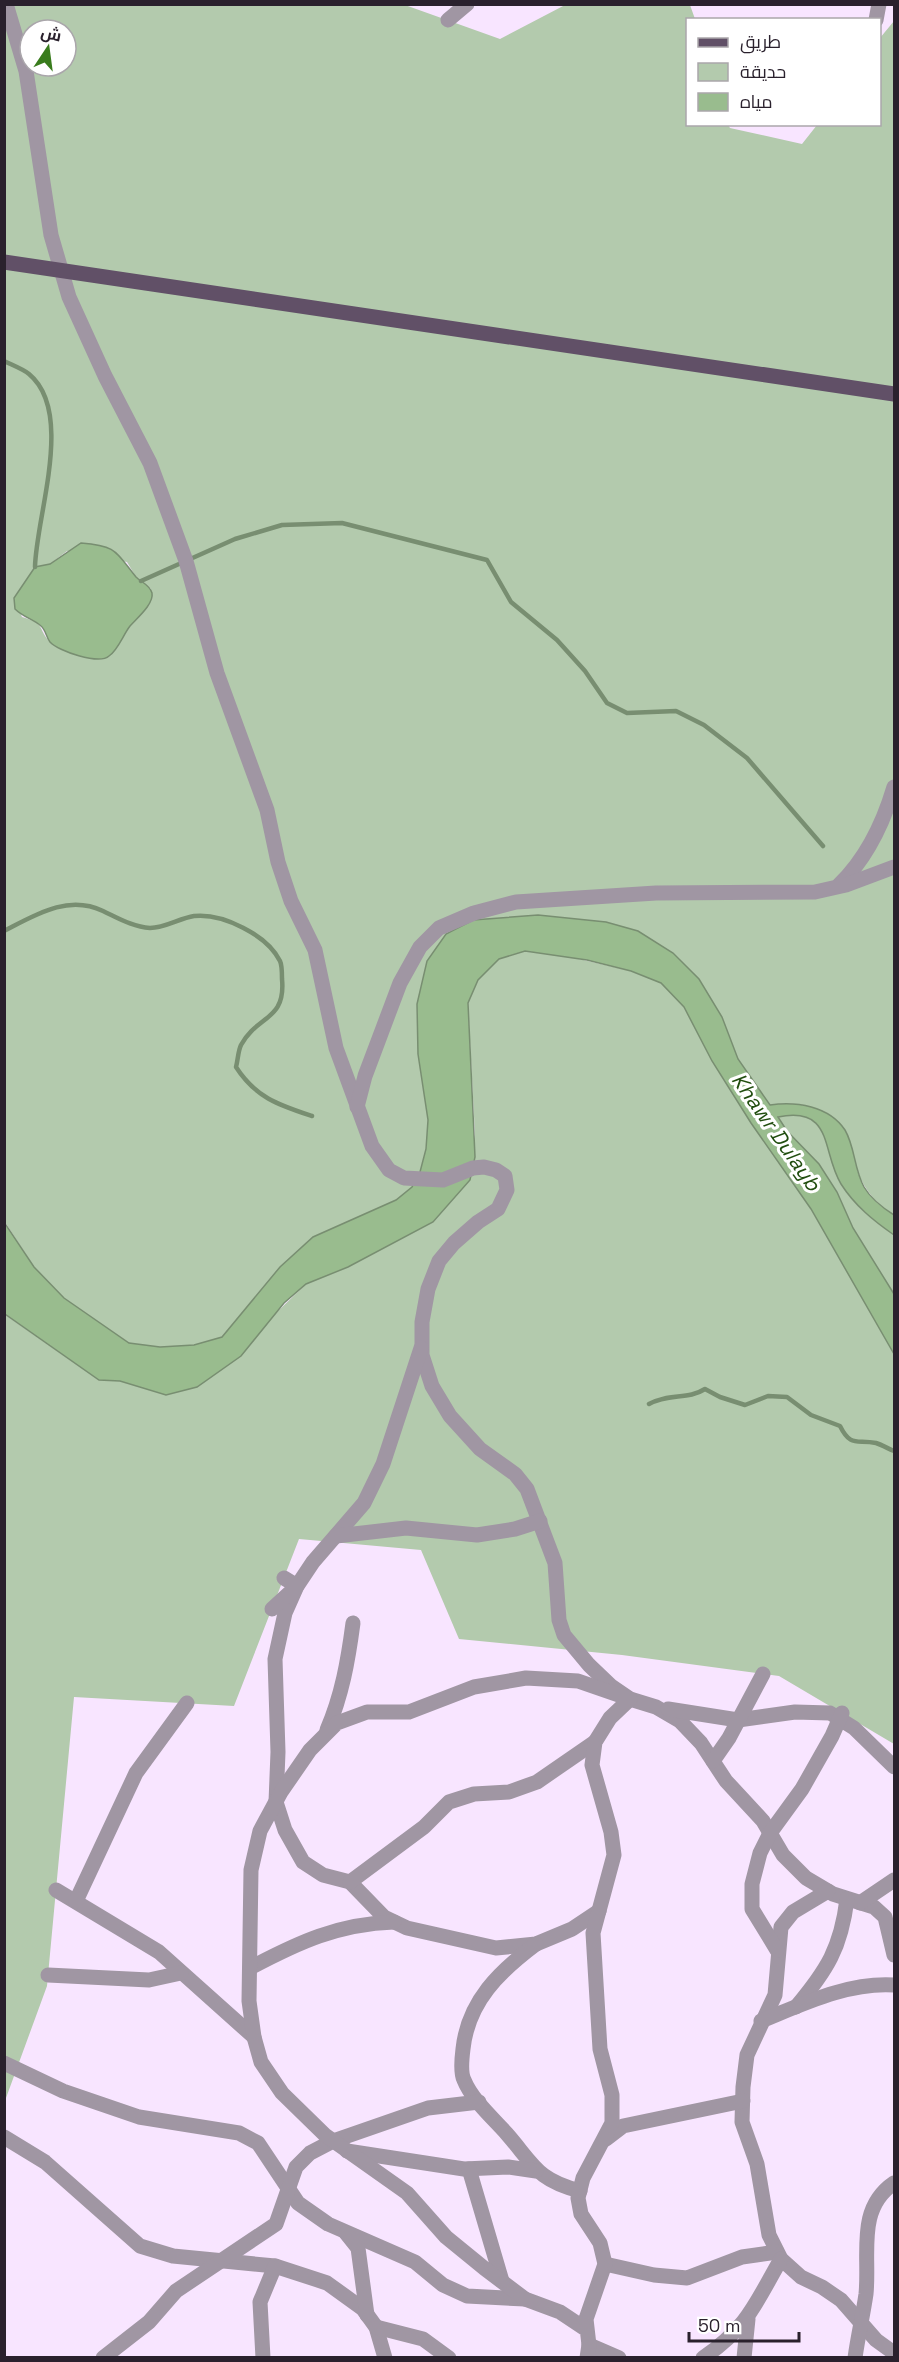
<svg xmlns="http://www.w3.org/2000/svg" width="899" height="2362" font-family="'Space Grotesk',Cairo,sans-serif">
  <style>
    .green { fill: #b3caad; fill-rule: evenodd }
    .water { fill: #99bc8e; stroke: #788e71; stroke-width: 1.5 }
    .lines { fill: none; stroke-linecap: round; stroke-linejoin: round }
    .stream { stroke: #788e71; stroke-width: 4.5 }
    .minor { stroke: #a096a3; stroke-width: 15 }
    .major { stroke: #615067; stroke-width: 15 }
    .labels { text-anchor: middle; stroke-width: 6; stroke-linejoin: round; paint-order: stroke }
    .water-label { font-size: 21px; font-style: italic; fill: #214e0f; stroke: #fff }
  </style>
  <rect width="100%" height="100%" fill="#f8e5ff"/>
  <!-- green -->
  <g class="green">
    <path d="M5,5h400l95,34 65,-34h125l5,14 -7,1v104l40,1 2,3 72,16 15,-19 63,-1v-86l14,-17v1194c-20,-12 -34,-30 -39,-54 -2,-9 -5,-23 -10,-31 -18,-23 -49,-30 -75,-25l-32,-46 -16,-42 -23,-38 -226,-59 -55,134 10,66 -2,29 -6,23 -8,15 -16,13 -83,37 -33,30 -58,70 -28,8 -34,2 -31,-4 -65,-45 -30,-31 -29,-45zM30,30h36v36h-36zM67,551l60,11 9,15 15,12 -42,67c-18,-2 -47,0 -60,-15 -12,-14 -3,-17 -27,-24l-8,-19 21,-31 15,-3z"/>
    <polygon points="525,951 553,953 631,971 662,983 684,1007 712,1061 751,1123 811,1209 894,1354 894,1744 779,1676 622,1655 459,1639 421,1550 299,1539 234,1706 74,1697 47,1986 6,2098 4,1314 99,1380 120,1381 166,1395 197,1387 215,1372 306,1284 348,1267 433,1222 470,1180 475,1135 468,1003 478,980 499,959"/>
    <path d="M796,1114c36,6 30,44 45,70 13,22 33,37 53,51v59l-41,-66 -16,-36 -18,-28 -32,-33 -9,-14z"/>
  </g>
  <!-- water -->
  <g class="water">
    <path d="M81,543c36,3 34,8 55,34 5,5 14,8 16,16 2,11 -15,25 -22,33 -7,9 -12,24 -21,30 -10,9 -51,-5 -59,-14 -4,-5 -4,-12 -9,-16 -8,-7 -18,-9 -26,-17l-1,-11 21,-31 15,-3z"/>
    <path d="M538,915l68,7 32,9 35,22 26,26 23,38 16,42 32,46c26,-4 59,1 75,25 10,17 9,39 19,57 7,12 19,21 30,28v20c-20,-14 -39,-29 -53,-51 -20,-33 -7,-78 -63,-67l9,14 32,33 18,28 16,36 41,66v60l-83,-145 -60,-86 -39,-62 -28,-54 -23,-24 -30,-12 -44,-11 -62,-9 -26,8 -21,21 -10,23 7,154 -5,23 -37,42 -85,45 -42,17 -22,19 -43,53 -44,31 -31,8 -46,-14 -21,-1 -94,-66 -1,-92 30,45 30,31 65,45 31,4 34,-2 28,-8 58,-70 33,-30 83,-37 16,-13 8,-15 6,-23 2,-29 -10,-66 -1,-50 10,-43 19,-27 27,-14z"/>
  </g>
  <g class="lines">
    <!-- stream -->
    <g class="stream">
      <path d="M4,361c8,4 19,8 25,13 46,38 7,142 6,193"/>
      <polyline points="141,581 235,539 282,525 342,523 487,560 511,602 557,640 585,671 607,703 627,713 676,711 704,725 747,758 823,846"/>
      <path d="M4,931c31,-16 64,-37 99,-20 15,7 30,16 47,17 15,0 30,-10 44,-12 29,-3 73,19 86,45 2,4 2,13 2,18 4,42 -25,36 -41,66 -3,6 -3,15 -5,22 20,31 43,38 76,49"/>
      <path d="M649,1404c20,-11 39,-4 56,-15l15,8 25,8 23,-9 19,1 24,18 29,11c11,22 17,13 36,17 6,2 13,6 18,8"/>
    </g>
    <!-- minor -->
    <g class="minor">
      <polyline points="6,4 26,71 51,235 69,297 105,376 150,463 186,561 217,673 267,810 278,862 291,901 315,950 336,1048 372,1146 389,1170 404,1178 443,1180 473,1168 484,1167 496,1170 505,1176 507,1190 498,1209 478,1222 454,1243 439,1261 428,1289 422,1322 422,1355 432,1386 450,1416 480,1449 515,1474 527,1489 555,1563 559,1620 564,1635 589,1665 611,1686 630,1699 656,1707 680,1721 701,1743 726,1781 763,1821 783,1855 806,1878 833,1894 874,1907 885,1917 894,1955"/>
      <polyline points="448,20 467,4"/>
      <polyline points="876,20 879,4"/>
      <path d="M839,885c28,-27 44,-61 55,-98"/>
      <polyline points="357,1107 365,1076 400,983 420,947 439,928 474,913 516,902 656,893 815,892 846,885 894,867"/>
      <polyline points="421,1348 383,1464 364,1503 313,1562 297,1586 285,1613 275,1659 278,1752 276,1802 285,1830 303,1862 323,1875 350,1882 384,1917 407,1928 496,1948 536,1944 572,1929 599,1911"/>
      <polyline points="336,1536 406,1528 477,1535 515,1529 540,1521"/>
      <polyline points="272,1609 297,1586 284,1578"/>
      <polyline points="668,1709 738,1720 795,1712 830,1713 854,1728 894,1767"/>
      <path d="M327,1730c15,-35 21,-69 26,-107"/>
      <polyline points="713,1761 729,1738 763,1674"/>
      <polyline points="350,1882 424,1827 449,1802 474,1794 509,1792 537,1782 595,1742"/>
      <polyline points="56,1890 159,1952 254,2037"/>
      <polyline points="828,1891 793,1912 781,1927 775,1995 747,2055 743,2087 742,2122 757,2164 769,2235 781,2259 801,2277 822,2287 841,2300 876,2340 894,2353"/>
      <polyline points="76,1901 136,1773 187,1703"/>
      <polyline points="860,1903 894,1880"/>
      <path d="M536,1944c-36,27 -68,57 -73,105 -1,8 -3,23 1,31 8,20 29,38 43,54 27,31 30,46 73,57"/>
      <polyline points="777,1950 752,1909 752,1884 760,1853 770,1833 802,1789 832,1736 842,1713"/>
      <path d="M250,1968c49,-26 88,-44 144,-46"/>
      <polyline points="48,1975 149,1980 181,1973"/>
      <path d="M796,2007c31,-37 45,-59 51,-108"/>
      <path d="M761,2021c42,-17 87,-39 133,-36"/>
      <polyline points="4,2063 63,2091 139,2117 239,2133 258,2143 298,2203 328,2224 415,2262 443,2285 467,2296 525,2299"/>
      <polyline points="4,2137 45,2162 140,2246 173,2256 275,2266 327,2283 363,2309 376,2327 385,2358"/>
      <polyline points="606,2139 623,2126 743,2101"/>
      <polyline points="347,2151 464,2169 508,2167 536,2171"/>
      <polyline points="469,2169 502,2281"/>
      <polyline points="346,2233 358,2248 367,2315"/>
      <polyline points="605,2264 654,2275 687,2278 742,2257 777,2252"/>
      <polyline points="376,2327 423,2339 449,2358"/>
      <polyline points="589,2345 619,2358"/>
      <polyline points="103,2358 149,2322 176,2291 276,2224 296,2167 310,2153 333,2141 428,2108 479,2102"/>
      <polyline points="263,2358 260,2302 275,2266"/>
      <polyline points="587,2358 589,2345 586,2319 605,2264 600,2243 581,2214 578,2198 583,2178 612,2123 612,2095 600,2049 593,1933 614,1855 611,1832 592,1765 595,1742 610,1718 630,1699 578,1681 526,1678 474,1687 409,1712 367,1712 337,1723 310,1750 281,1792 260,1831 251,1870 249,2001 254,2037 261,2062 282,2093 325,2135 407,2193 446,2237 484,2268 525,2299 560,2312 587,2330"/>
      <path d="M703,2358c45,-31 52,-54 78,-99"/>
      <polyline points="744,2358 748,2319"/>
      <path d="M855,2358c3,-22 8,-43 11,-64 4,-40 -10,-85 28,-111"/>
    </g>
    <!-- major -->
    <polyline class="major" points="4,262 894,394"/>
  </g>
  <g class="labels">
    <!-- water labels -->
    <g class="water-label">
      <text transform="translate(776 1132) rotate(55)" y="7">Khawr Dulayb</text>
    </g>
  </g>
  <!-- border -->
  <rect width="899" height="2362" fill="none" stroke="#2a212d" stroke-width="12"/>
  <!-- legend -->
  <rect x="686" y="18" width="195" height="108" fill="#ffffff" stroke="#aaa6ab" stroke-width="1.5"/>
  <rect x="698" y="38" width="30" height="9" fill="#615067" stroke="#aaa6ab" stroke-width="1.5"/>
  <text x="740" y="48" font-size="18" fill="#2a212d">طريق</text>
  <rect x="698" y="63" width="30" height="18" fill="#b3caad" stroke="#aaa6ab" stroke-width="1.5"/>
  <text x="740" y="78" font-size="18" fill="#2a212d">حديقة</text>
  <rect x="698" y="93" width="30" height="18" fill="#99bc8e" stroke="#aaa6ab" stroke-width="1.5"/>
  <text x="740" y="108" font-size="18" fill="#2a212d">مياه</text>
  <!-- north arrow -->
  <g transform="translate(48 48) rotate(13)"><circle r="28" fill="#ffffff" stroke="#aaa6ab" stroke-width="1.5"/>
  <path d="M0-4.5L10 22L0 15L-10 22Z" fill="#397c1d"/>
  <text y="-9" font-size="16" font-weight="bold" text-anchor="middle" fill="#2a212d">ش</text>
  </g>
  <!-- scale -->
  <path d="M689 2332v9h110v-9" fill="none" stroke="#2a212d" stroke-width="3"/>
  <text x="698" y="2332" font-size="18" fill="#2a212d" stroke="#ffffff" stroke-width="4.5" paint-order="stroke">50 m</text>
</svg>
